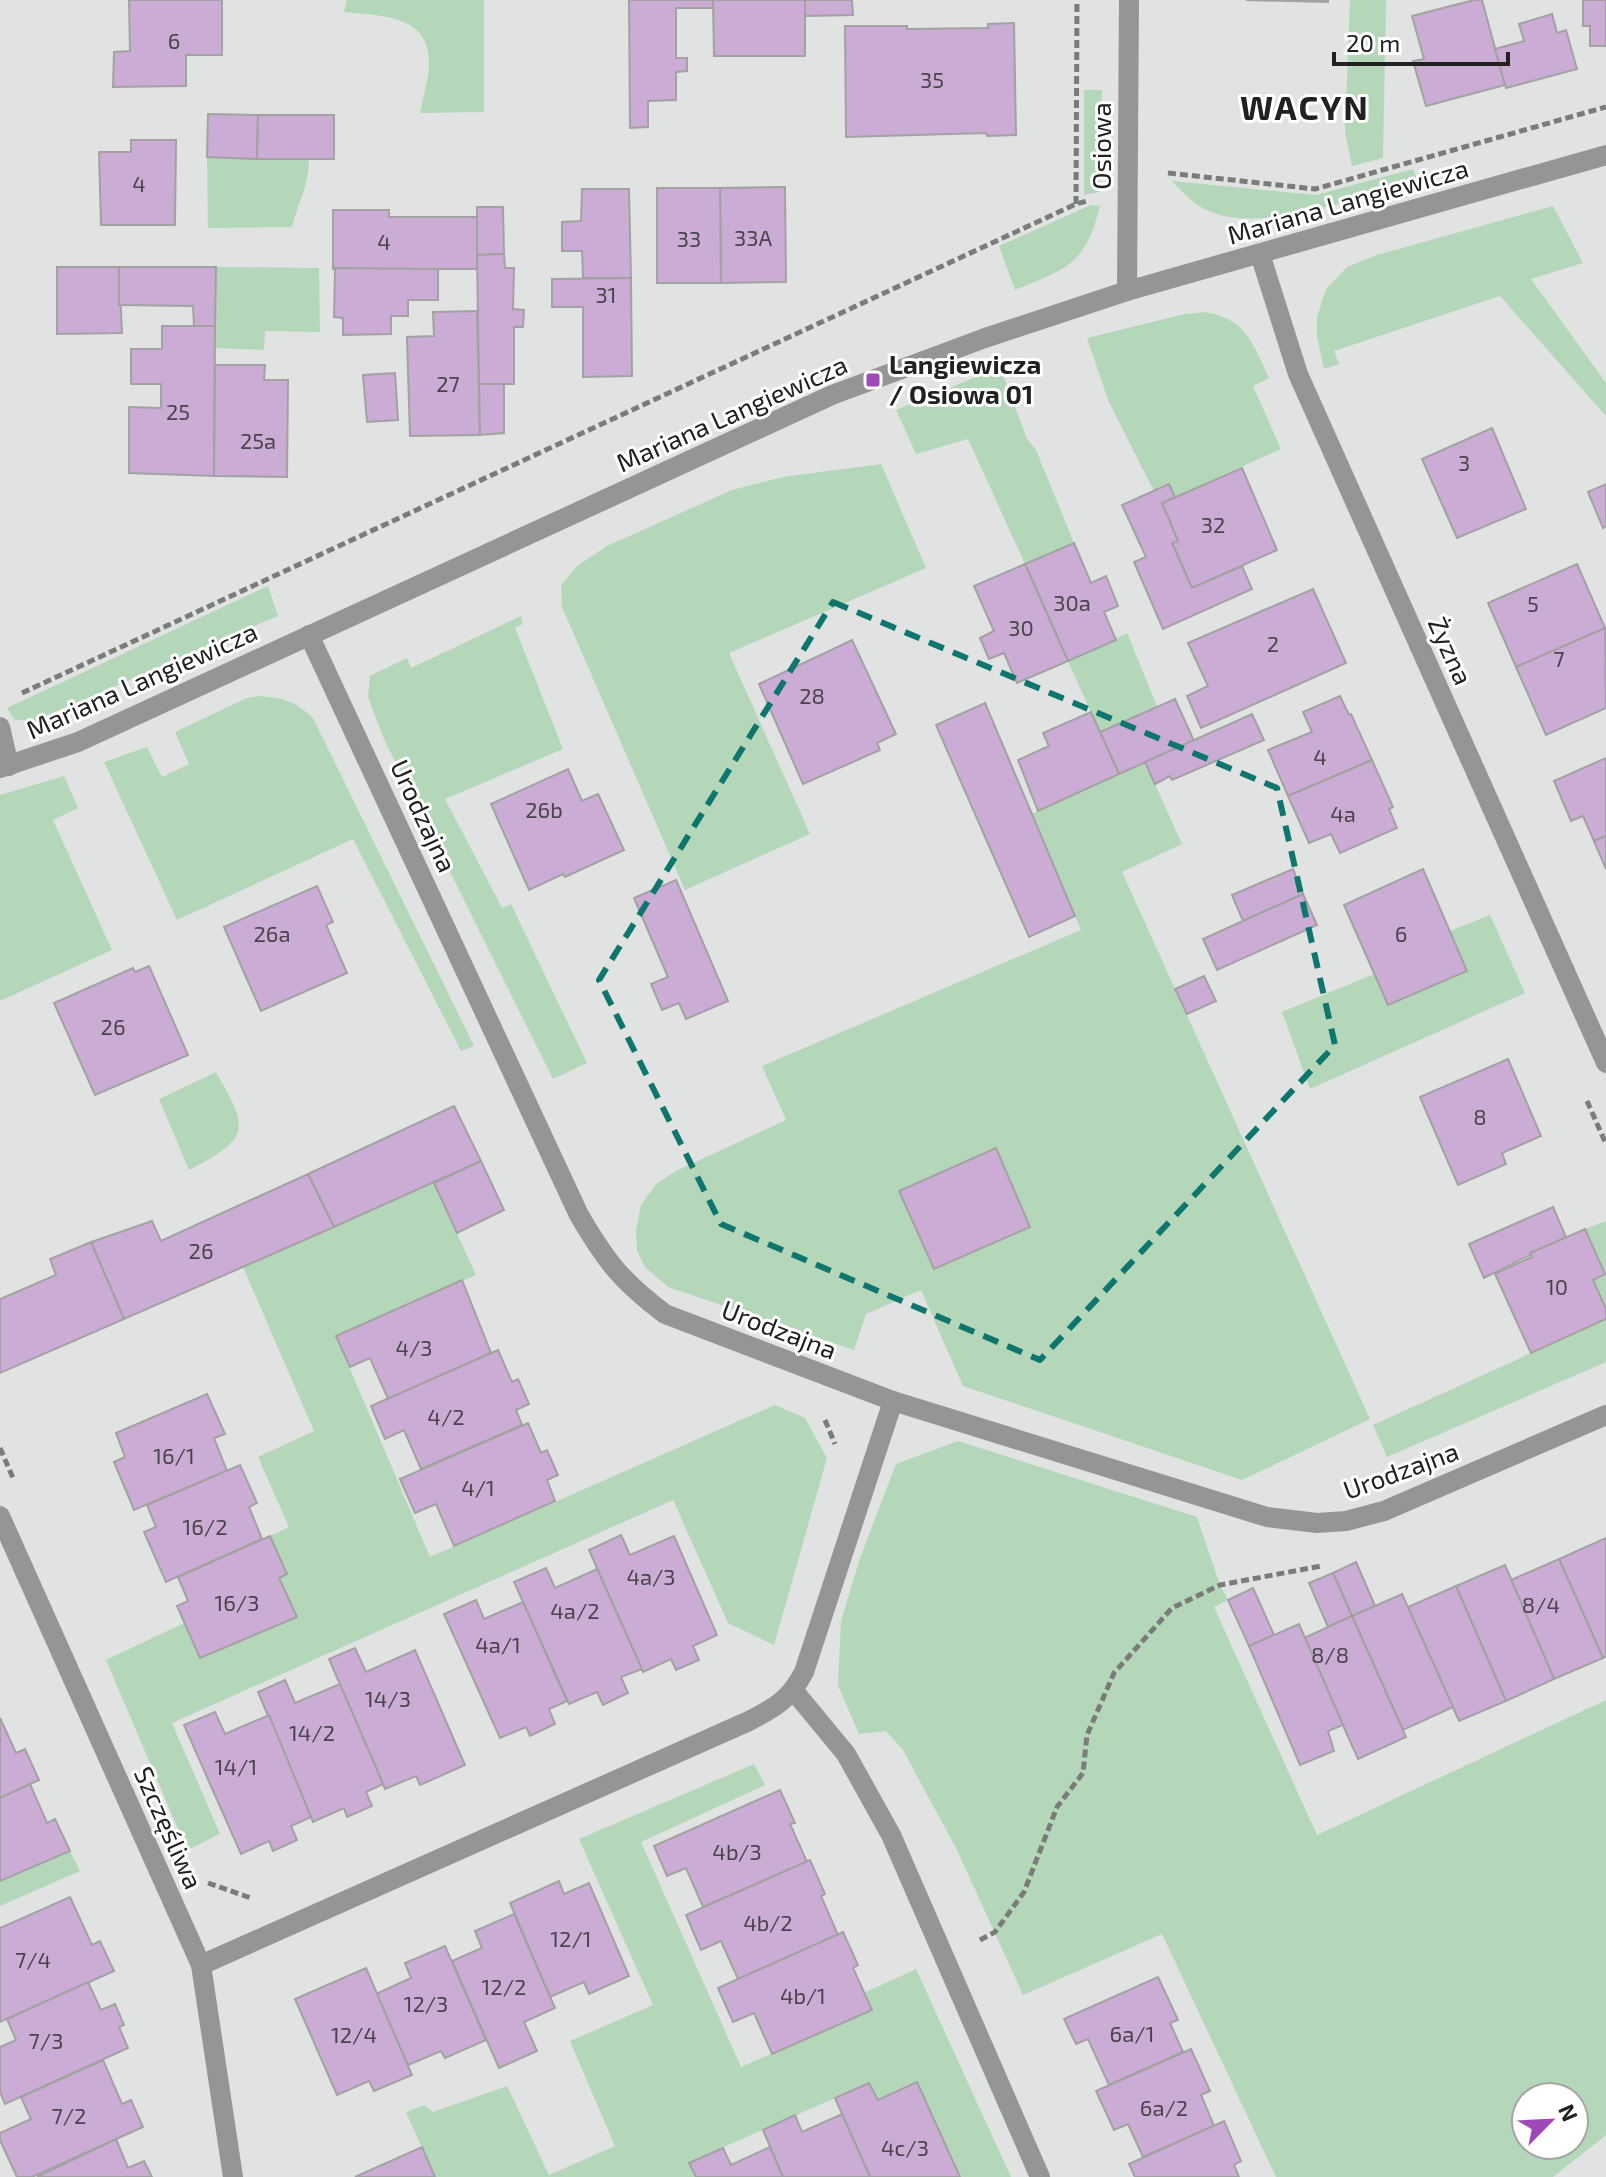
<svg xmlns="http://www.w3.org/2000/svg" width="1606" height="2177" font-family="'Exo 2',sans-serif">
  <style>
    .green { fill: #b4d7ba; fill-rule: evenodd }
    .building { fill: #caacd4; stroke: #a3a1a3; stroke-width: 2 }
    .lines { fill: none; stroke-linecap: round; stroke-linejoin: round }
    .path { stroke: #7a7c7a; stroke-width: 5; stroke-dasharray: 8 4; stroke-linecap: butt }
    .lane { stroke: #949594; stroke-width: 20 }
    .street { stroke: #949594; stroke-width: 20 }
    .marked { fill: none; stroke: #0f766e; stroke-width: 6; stroke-dasharray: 16 10; stroke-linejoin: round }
    .poi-dot { fill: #9e49b7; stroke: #fff; stroke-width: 3 }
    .labels { text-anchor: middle; stroke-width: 6; stroke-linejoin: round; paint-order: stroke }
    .number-label { font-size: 22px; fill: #4a444d }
    .street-label { font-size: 26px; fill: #202120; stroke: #fff }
    .poi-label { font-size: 26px; font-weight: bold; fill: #202120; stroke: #fff; text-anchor: start }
    .district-label { font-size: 34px; font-weight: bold; letter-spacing: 2px; fill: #202120; stroke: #fff }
  </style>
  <rect width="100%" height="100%" fill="#e0e3e1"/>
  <!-- green -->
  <g class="green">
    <path d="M347,0h137v112l-64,1c3,-16 9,-34 9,-50 1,-49 -49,-47 -85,-51z"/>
    <polygon points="1350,0 1386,0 1383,158 1352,166 1345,132"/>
    <polygon points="1084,90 1102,90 1099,192 1084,195"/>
    <path d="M207,157l102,2c-1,29 -10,41 -17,68l-84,1z"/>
    <path d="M1413,169l5,12c-54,14 -154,53 -207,31 -17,-7 -27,-18 -39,-31l144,14z"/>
    <path d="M1091,205l9,1c-14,58 -33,63 -85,84l-16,-44z"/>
    <polygon points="1553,206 1583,263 1531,279 1606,383 1606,416 1500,296 1334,351 1339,364 1324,369 1317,337 1317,317 1326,289 1347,267 1377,255"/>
    <polygon points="216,267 319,268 320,332 265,331 264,350 215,348"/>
    <path d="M1204,312c42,6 49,32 65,66l-16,8 28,63 -106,48 -6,-13 -15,7 -46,-91 -21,-62 98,-24z"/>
    <polygon points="1000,367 1027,439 1036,450 1074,543 1025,564 968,439 916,454 896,410"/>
    <polygon points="881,464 926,568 729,653 810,834 685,890 562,607 561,585 577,566 607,546 732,490 783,477"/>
    <polygon points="268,586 278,616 32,722 14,719 7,708"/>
    <polygon points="521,616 523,624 515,628 563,749 445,799 502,908 511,904 587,1063 553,1079 384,739 368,697 370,676 407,658 411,668"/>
    <polygon points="1127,633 1157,706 1100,732 1068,661"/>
    <path d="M259,696c25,2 36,5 54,22l161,328 -13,5 -108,-212 -176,81 -73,-158 43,-15 15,30 27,-13 -14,-32 72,-34z"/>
    <polygon points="1145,762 1182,844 1122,872 1370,1419 1242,1480 963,1386 921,1290 866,1314 854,1350 668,1287 645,1267 637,1251 636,1230 641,1205 656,1184 676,1171 786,1120 762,1066 1081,930 1032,814"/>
    <polygon points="64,776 78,808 53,820 112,950 0,1001 0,795"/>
    <polygon points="1490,915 1525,993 1310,1089 1282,1012 1374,974 1389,1005 1467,972 1450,931"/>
    <path d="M216,1072c33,57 35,66 -27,98l-30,-71z"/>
    <polygon points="434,1183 476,1275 336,1336 430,1557 775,1405 805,1418 827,1458 774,1645 728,1623 673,1500 172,1723 220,1834 187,1850 106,1660 184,1623 200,1658 296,1617 279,1578 287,1574 270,1536 289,1527 258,1457 314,1431 243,1267"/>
    <polygon points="1606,1221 1606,1309 1593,1280 1605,1273 1585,1229"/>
    <polygon points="1606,1319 1606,1362 1387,1457 1373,1425"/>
    <path d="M958,1441l239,76 23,68 8,15 -14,7 103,228 289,-135v435l-53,42h-277l-114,-243 -139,61 -66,-145 -54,-100 -17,-19 -27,3 -21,-49 3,-64 19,-63 36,-94zM1526,2097h48v48h-48z"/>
    <polygon points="754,1764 765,1785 641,1842 741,2067 871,2010 864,1993 916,1969 1011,2177 960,2177 917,2082 878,2100 869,2083 690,2162 696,2177 435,2177 406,2112 424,2105 433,2112 507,2086 549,2175 615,2146 570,2041 653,2005 579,1839"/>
    <polygon points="70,1851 80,1871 0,1906 0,1881"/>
  </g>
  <!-- building -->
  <g class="building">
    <polygon points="129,0 222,0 222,55 186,55 186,86 113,87 114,52 130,51"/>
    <polygon points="629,0 713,0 713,8 676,8 676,58 687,58 687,71 676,72 676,100 648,101 648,127 630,128"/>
    <polygon points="713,0 805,0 805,56 714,56"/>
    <polygon points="805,0 852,0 853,15 805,16"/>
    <polygon points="1246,0 1328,0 1328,2"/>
    <polygon points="1474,0 1482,0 1505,85 1426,106 1413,61 1424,59 1412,16"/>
    <polygon points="1583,0 1606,0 1606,46 1590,46 1590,26 1583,26"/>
    <polygon points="1552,14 1557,33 1566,30 1577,69 1506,88 1495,49 1524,41 1519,24"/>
    <polygon points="1014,23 1016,135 987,136 986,133 846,137 845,26 907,26 907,29 988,28 988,24"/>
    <polygon points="208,114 258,115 257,159 207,157"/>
    <polygon points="258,115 334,115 334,159 257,159"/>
    <polygon points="131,140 176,140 175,225 101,225 99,152 131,152"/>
    <polygon points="785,187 786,282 721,283 720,188"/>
    <polygon points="657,188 720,188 721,283 657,283"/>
    <polygon points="582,189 629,189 631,278 583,278 582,251 562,251 562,222 581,221"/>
    <polygon points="477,207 503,207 504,254 477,255"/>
    <polygon points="333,210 389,210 389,217 477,217 477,269 333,269"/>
    <polygon points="504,254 505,268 514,268 513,309 524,310 523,327 514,327 514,384 479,384 477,255"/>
    <polygon points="57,267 119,267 122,333 57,334"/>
    <polygon points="119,267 216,267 215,326 194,326 193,306 119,305"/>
    <polygon points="335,268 438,269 438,300 408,300 408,316 391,316 391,334 343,335 343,318 334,317"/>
    <polygon points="631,278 632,376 583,377 583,307 552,307 552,279"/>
    <polygon points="477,311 480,435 410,436 407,337 434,336 433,312"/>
    <polygon points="162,326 215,326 214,476 129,473 129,407 161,408 161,384 131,384 131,349 162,349"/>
    <polygon points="215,365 265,365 264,380 288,380 287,477 214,476"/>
    <polygon points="395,373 398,420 367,422 363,375"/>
    <polygon points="479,384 504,384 504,433 480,435"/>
    <polygon points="1492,428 1526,509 1457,538 1422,459"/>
    <polygon points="1242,468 1277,550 1192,588 1172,543 1178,541 1162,503"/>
    <polygon points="1169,484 1175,497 1162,503 1178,541 1172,543 1192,588 1242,566 1252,589 1163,629 1134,562 1146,557 1122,505"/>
    <polygon points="1606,484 1606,526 1603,528 1588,492"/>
    <polygon points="1074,543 1091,583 1106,576 1118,606 1104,612 1116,640 1068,661 1025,564"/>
    <polygon points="1025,564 1068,661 1017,683 1004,653 989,659 980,638 994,631 974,586"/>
    <polygon points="1577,564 1605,628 1516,667 1488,603"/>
    <polygon points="1313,589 1346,663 1201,728 1187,696 1208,686 1188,643"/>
    <polygon points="1605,628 1606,708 1546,735 1516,667"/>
    <polygon points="852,640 896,734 877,743 880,750 803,784 759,684"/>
    <polygon points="1340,696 1349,715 1351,714 1372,760 1288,796 1268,750 1312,732 1303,712"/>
    <polygon points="1175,699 1194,741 1119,774 1100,732"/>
    <polygon points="985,703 1075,916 1029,937 936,725"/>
    <polygon points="1091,712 1119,774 1038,811 1018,760 1049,746 1043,733"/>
    <polygon points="1252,714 1264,740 1172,780 1170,776 1155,784 1145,762"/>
    <polygon points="1606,758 1606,836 1594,841 1583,816 1571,821 1554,781"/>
    <polygon points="1372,760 1393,807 1389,809 1397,828 1340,853 1331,834 1309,843 1288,796"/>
    <polygon points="568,769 582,801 598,794 624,850 565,877 563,874 529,890 491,804"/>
    <polygon points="1606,836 1606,869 1594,841"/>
    <polygon points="1293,869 1303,894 1243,921 1232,895"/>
    <polygon points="1423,869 1467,971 1388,1005 1344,905"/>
    <polygon points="676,880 728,1001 686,1019 679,1003 662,1010 651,984 668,977 634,898"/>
    <polygon points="317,886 333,922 326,925 347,973 261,1011 224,927"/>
    <polygon points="1303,894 1317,925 1217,970 1203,939"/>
    <polygon points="149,966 188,1055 95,1095 54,1003 133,968 135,972"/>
    <polygon points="1204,976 1216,1001 1187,1014 1175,989"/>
    <polygon points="1508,1059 1541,1136 1502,1153 1506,1164 1458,1185 1420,1097"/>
    <polygon points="454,1106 481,1161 334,1227 308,1174"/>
    <polygon points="996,1148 1030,1227 934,1269 899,1191"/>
    <polygon points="481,1161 504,1210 457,1233 434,1183"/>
    <polygon points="308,1174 334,1227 124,1319 91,1242 152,1221 161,1241"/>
    <polygon points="1553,1207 1566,1237 1484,1278 1469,1244"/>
    <polygon points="1585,1229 1605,1274 1593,1280 1606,1309 1606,1319 1531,1353 1495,1274 1532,1257 1530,1253"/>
    <polygon points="91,1242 124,1319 0,1373 0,1299 56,1275 50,1259"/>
    <polygon points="462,1280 491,1353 388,1399 370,1358 350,1367 336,1336"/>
    <polygon points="498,1350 512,1382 518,1379 529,1404 516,1410 522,1425 421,1469 404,1430 385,1439 371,1406"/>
    <polygon points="207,1394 225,1434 214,1438 227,1471 134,1510 114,1462 125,1457 116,1433"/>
    <polygon points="528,1423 541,1453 547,1450 558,1475 547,1480 555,1501 454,1546 436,1504 415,1513 400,1479"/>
    <polygon points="240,1465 257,1503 249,1507 262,1539 166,1582 144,1532 156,1527 147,1505"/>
    <polygon points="621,1535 630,1555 674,1536 717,1635 693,1646 699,1660 676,1670 671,1659 643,1672 589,1550"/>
    <polygon points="270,1536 287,1574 279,1578 297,1617 200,1658 177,1606 188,1601 178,1577"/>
    <polygon points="1606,1538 1606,1656 1603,1658 1559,1559"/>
    <polygon points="1559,1559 1603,1658 1554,1679 1511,1580"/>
    <polygon points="1356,1562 1375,1606 1352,1616 1333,1573"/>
    <polygon points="1505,1565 1554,1679 1506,1701 1456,1586"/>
    <polygon points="546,1568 555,1588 597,1569 642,1669 621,1677 628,1693 603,1705 597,1692 569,1704 514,1582"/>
    <polygon points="1333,1573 1352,1616 1328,1627 1309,1583"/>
    <polygon points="1456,1586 1506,1701 1459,1721 1408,1607"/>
    <polygon points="1253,1588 1274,1635 1249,1646 1228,1600"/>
    <polygon points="1402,1594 1453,1707 1403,1730 1352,1616"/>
    <polygon points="476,1600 484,1619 523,1602 567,1701 549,1709 555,1724 530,1736 526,1727 500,1738 444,1614"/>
    <polygon points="1352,1616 1406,1737 1358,1759 1304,1638"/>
    <polygon points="1299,1624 1343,1725 1328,1731 1334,1751 1300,1765 1249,1646"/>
    <polygon points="355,1648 366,1672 415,1650 465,1765 420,1785 416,1776 385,1789 329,1659"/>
    <polygon points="285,1680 295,1703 340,1684 383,1784 366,1792 372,1806 347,1817 344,1808 313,1822 258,1692"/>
    <polygon points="215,1712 225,1734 269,1715 311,1817 291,1826 297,1840 273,1851 269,1841 241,1854 184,1725"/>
    <polygon points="0,1718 16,1753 25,1749 39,1780 0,1798"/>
    <polygon points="30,1784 47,1823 55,1819 70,1851 0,1881 0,1798"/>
    <polygon points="780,1790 795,1823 790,1824 807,1862 703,1907 686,1868 667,1876 654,1846"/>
    <polygon points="810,1860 825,1894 821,1896 838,1935 738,1979 721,1941 701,1950 686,1915"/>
    <polygon points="559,1881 564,1894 589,1883 629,1976 589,1994 584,1982 550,1997 510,1903"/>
    <polygon points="70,1897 92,1945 100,1941 114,1971 0,2022 0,1928"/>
    <polygon points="514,1914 555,2008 524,2022 537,2051 499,2068 452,1961 482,1948 475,1931"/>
    <polygon points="843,1932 858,1965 853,1968 872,2010 772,2054 754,2013 733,2022 718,1988"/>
    <polygon points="445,1946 486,2040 445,2058 441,2051 408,2065 376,1994 411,1978 405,1963"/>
    <polygon points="366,1968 412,2075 374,2091 369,2081 337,2095 295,1999"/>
    <polygon points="1158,1977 1178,2020 1170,2023 1183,2052 1109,2085 1088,2039 1076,2044 1064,2019"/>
    <polygon points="88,1982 101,2010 115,2004 124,2025 119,2027 128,2048 5,2104 0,2092 0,2047 16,2040 7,2019"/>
    <polygon points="1191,2049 1210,2091 1201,2095 1214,2126 1143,2157 1128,2124 1114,2130 1096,2091"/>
    <polygon points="103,2060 122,2104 131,2100 143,2127 32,2177 17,2177 0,2140 0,2133 31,2119 21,2097"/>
    <polygon points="917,2082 960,2177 870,2177 835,2098 869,2083 878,2100"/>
    <polygon points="842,2114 870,2177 783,2177 763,2130 795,2115 802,2132"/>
    <polygon points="1224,2121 1241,2161 1234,2165 1239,2177 1135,2177 1129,2164"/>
    <polygon points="116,2139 128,2168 144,2161 152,2177 37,2177"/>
    <polygon points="422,2147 435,2177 355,2177"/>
    <polygon points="770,2147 783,2177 696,2177 689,2163 723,2148 731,2165"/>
  </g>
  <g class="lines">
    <!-- path -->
    <g class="path">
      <polyline points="1168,173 1315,189 1606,107"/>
      <polyline points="1076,204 1077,0"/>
      <polyline points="22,693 1076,204 1087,201"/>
      <polyline points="1587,1101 1606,1144"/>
      <polyline points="825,1420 835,1444"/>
      <polyline points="0,1448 13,1478"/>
      <polyline points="208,1883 251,1898"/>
      <polyline points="980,1940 995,1932 1024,1892 1057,1807 1083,1773 1087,1735 1114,1673 1172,1608 1220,1585 1321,1566"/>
    </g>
    <!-- lane -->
    <polyline class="lane" points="794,1691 846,1754 891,1835 1040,2177"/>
    <!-- street -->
    <g class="street">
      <polyline points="1260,254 1298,374 1606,1063"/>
      <polyline points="1127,291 1129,0"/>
      <path d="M309,635l270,580c27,46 42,66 86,99l228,87 374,116 50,6 29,-2 38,-10 222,-96"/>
      <polyline points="0,727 9,766"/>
      <polyline points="0,768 78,742 832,395 985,338 1127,291 1606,155"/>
      <polyline points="0,1516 201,1965 233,2177"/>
      <path d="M201,1965l548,-244c27,-14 41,-22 55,-49l89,-271"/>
    </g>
  </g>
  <!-- marked area -->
  <path class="marked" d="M833,602l444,186 58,257 -295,315 -319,-136 -122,-244z"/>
  <!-- markers -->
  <rect class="poi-dot" x="865" y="372" width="16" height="16" rx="4"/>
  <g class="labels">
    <!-- number labels -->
    <g class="number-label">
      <text x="174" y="49">6</text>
      <text x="932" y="88">35</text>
      <text x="139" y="192">4</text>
      <text x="753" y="246">33A</text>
      <text x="689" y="247">33</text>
      <text x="384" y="250">4</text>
      <text x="606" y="303">31</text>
      <text x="448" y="392">27</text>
      <text x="178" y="420">25</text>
      <text x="258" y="449">25a</text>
      <text x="1464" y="471">3</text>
      <text x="1213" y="533">32</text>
      <text x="1072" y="611">30a</text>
      <text x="1533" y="612">5</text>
      <text x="1021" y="636">30</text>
      <text x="1273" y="652">2</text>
      <text x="1559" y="667">7</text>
      <text x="812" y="704">28</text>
      <text x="1320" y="765">4</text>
      <text x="544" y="818">26b</text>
      <text x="1343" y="822">4a</text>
      <text x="272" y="942">26a</text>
      <text x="1401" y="942">6</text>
      <text x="113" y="1035">26</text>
      <text x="1480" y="1125">8</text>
      <text x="201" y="1259">26</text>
      <text x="1557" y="1295">10</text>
      <text x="414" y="1356">4/3</text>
      <text x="446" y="1425">4/2</text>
      <text x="174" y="1464">16/1</text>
      <text x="478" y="1496">4/1</text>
      <text x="205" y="1535">16/2</text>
      <text x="651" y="1585">4a/3</text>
      <text x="237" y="1611">16/3</text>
      <text x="1541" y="1613">8/4</text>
      <text x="575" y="1619">4a/2</text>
      <text x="498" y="1653">4a/1</text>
      <text x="1330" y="1663">8/8</text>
      <text x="388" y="1707">14/3</text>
      <text x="312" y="1741">14/2</text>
      <text x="236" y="1775">14/1</text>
      <text x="737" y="1860">4b/3</text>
      <text x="768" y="1931">4b/2</text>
      <text x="571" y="1947">12/1</text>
      <text x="33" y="1968">7/4</text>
      <text x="504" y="1995">12/2</text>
      <text x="803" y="2004">4b/1</text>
      <text x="426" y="2012">12/3</text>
      <text x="1132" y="2042">6a/1</text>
      <text x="354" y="2043">12/4</text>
      <text x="46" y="2049">7/3</text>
      <text x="1164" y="2116">6a/2</text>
      <text x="69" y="2124">7/2</text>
      <text x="905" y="2156">4c/3</text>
    </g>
    <!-- street labels -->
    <g class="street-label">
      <text transform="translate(1102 146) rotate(-90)" y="9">Osiowa</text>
      <text transform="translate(1348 202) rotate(-16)" y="9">Mariana Langiewicza</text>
      <text transform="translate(732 414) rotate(-24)" y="9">Mariana Langiewicza</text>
      <text transform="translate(1450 651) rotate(66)" y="9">Żyzna</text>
      <text transform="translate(142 681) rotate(-24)" y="9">Mariana Langiewicza</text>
      <text transform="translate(423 816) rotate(65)" y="9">Urodzajna</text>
      <text transform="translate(779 1330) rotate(21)" y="9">Urodzajna</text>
      <text transform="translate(1401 1471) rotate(-20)" y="9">Urodzajna</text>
      <text transform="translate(168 1828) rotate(66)" y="9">Szczęśliwa</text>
    </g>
    <!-- poi labels -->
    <g class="poi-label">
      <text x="889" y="374">Langiewicza<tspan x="889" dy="30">/ Osiowa 01</tspan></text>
    </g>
    <!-- district labels -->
    <g class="district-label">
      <text x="1305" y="120">WACYN</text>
    </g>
  </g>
  <!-- north arrow -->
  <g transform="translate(1550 2121) rotate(66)"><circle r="38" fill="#ffffff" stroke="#a6a6a6" stroke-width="2"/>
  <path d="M0-6L14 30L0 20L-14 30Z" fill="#9e49b7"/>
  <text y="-12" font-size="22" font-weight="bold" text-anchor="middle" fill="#202120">N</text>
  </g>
  <!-- scale -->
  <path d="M1334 52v12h174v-12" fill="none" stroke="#202120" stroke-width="4"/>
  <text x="1346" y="52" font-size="24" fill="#202120" stroke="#ffffff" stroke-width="6" paint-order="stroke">20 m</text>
</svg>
